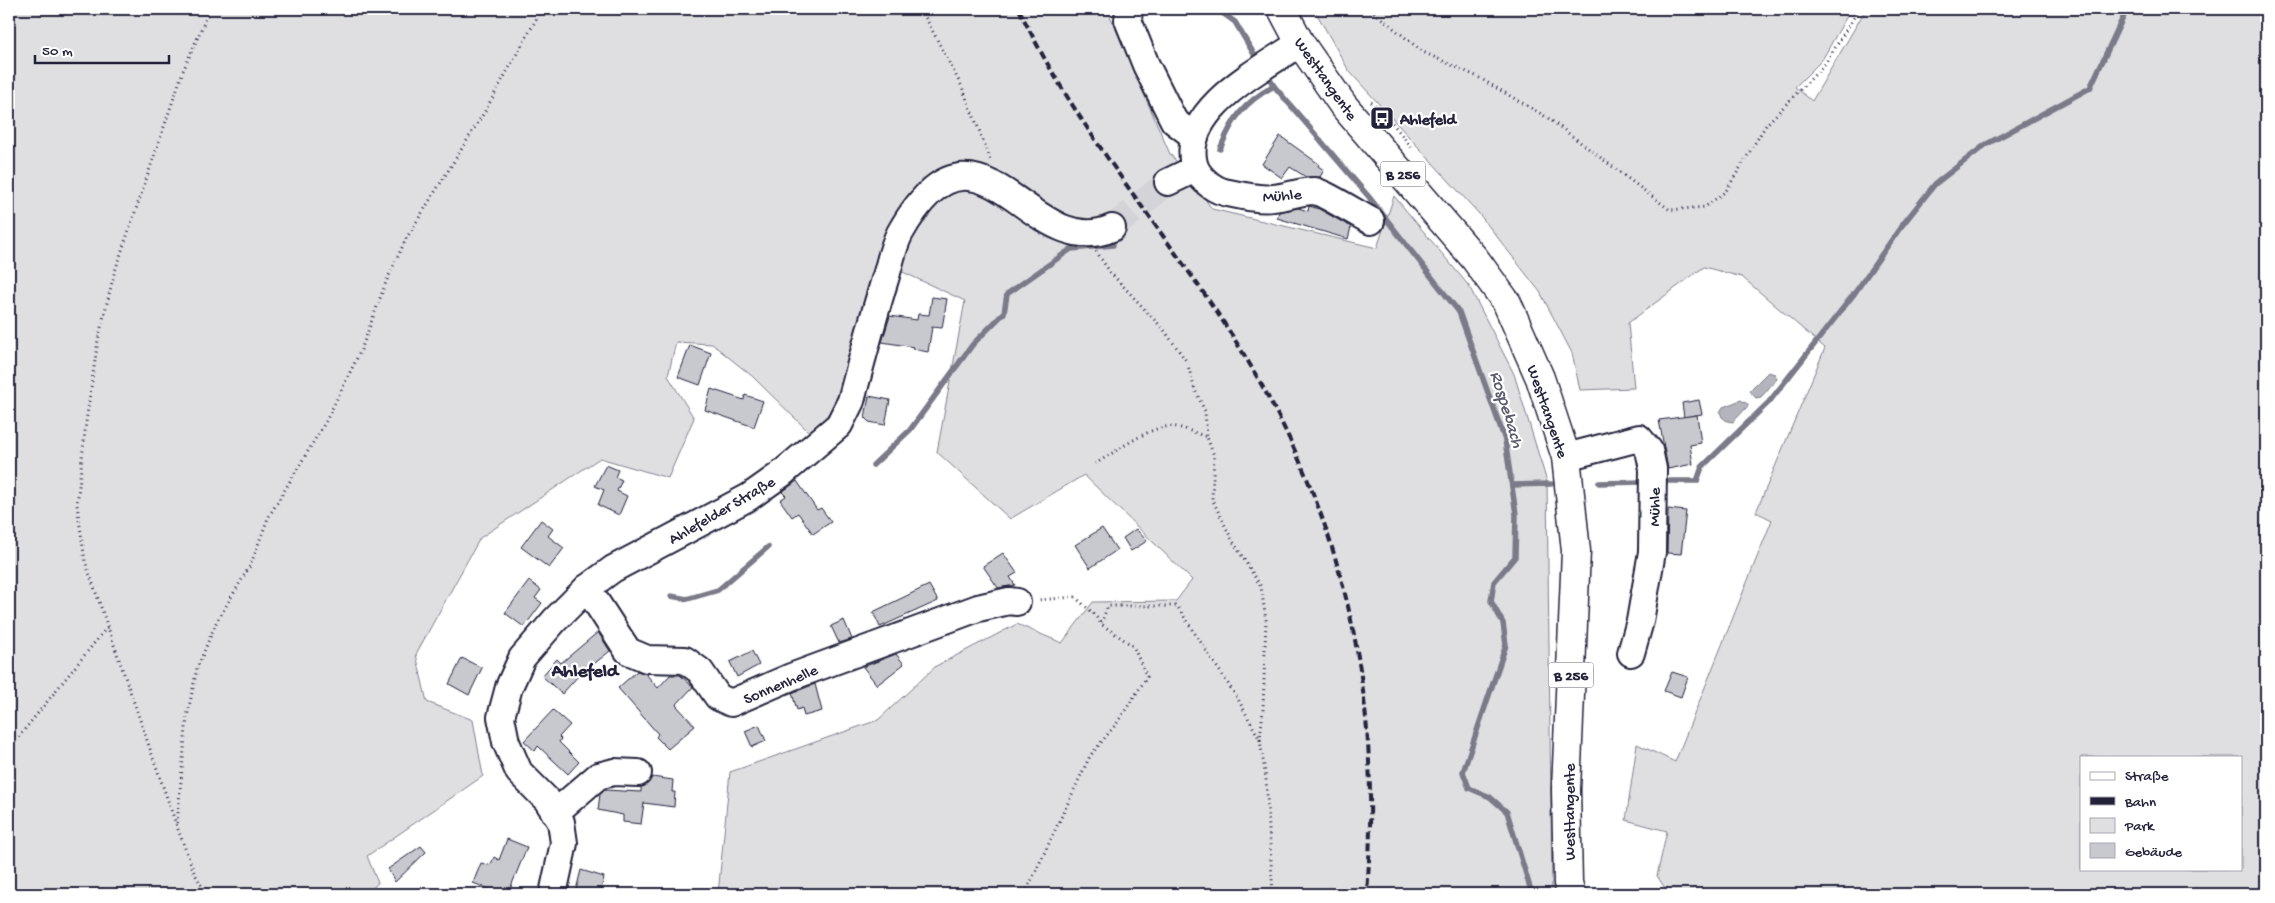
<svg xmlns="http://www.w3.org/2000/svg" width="2275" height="903" font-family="'Gochi Hand',sans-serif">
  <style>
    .green { fill: #dfdfe2; stroke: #80808e; fill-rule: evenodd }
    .water { fill: #b4b4bc; stroke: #7a7a88 }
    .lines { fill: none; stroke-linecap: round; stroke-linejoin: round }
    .stream { stroke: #7a7a88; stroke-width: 5.5 }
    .building { fill: #c8c8cf; stroke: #22223b }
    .minor-tunnel { stroke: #d3d3d8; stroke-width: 26; stroke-dasharray: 26 13; stroke-linecap: butt }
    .minor-casing { stroke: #22223b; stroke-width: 30 }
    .major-casing { stroke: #22223b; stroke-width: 31 }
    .path { stroke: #22223b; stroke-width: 3; stroke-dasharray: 1 4; stroke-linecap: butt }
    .minor { stroke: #fff; stroke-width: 26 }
    .major { stroke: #fff; stroke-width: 28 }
    .rail { stroke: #22223b; stroke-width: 4; stroke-dasharray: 8 4; stroke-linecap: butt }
    .labels { text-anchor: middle; stroke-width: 4.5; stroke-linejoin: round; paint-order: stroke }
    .shield { fill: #fff; stroke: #646476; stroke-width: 1 }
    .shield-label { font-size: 15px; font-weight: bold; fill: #22223b }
    .street-label { font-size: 16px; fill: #22223b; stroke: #fff }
    .poi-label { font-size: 16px; font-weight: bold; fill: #22223b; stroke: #fff; text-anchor: start }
    .water-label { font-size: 18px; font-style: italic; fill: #5c5c6f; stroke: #fff }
    .quarter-label { font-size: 19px; font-weight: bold; fill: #22223b; stroke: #fff }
  </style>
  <rect width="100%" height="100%" fill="#fff"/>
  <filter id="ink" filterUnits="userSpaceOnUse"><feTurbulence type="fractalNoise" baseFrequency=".02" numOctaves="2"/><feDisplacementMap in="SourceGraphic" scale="10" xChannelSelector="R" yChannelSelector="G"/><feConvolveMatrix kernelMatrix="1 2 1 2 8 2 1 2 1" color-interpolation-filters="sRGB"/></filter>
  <g filter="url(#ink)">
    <!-- green -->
    <g class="green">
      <polygon points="9,9 1107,9 1170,154 1189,176 1212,209 1377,248 1394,196 1469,286 1514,374 1547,482 1552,894 718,894 730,772 878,720 936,666 1017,624 1062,643 1093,602 1176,601 1192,580 1084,475 1010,519 937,452 965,301 879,261 849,387 812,435 752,376 712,344 676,342 668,376 694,418 668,478 600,458 480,538 416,654 427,702 473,720 483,776 367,856 378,883 366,894 9,894"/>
      <path d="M1314,9h537l-29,51 -27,27 17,14 54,-92h400v885h-597l-12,-18 10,-45 -41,-11 11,-76 38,18 97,-242 -16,-8 69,-164 -83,-71 -38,-10 -76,56 6,65 -54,2 -8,-37 -32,-61 -60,-77 -131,-144zM2081,757h160v112h-160z"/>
    </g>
    <!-- water -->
    <g class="water">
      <polygon points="1768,372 1775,374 1777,379 1761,397 1756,398 1749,391"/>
      <polygon points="1741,400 1749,405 1733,422 1727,421 1722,417 1720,412 1723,407"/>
    </g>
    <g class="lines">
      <!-- stream -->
      <g class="stream">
        <polyline points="1217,9 1235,22 1258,61"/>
        <polyline points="1266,73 1274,86 1369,197 1459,312 1505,440 1516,514 1515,557 1494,582 1491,601 1503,623 1506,645 1463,772 1469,788 1490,797 1507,812 1532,894"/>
        <path d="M1220,149c13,-31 23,-46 54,-63"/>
        <polyline points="873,465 910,430 973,344 1004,313 1007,294 1071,249 1113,245"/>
        <polyline points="1664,481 1697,481 1702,467 1769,402 1854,294 1900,228 1935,184 1985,145 2090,88 2127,9"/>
        <polyline points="1599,483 1642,482"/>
        <polyline points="1512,485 1551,484"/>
        <polyline points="671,596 687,599 718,590 768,547"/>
      </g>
    </g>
    <!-- building -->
    <g class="building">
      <polygon points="1280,136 1319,164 1318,166 1324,170 1320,177 1306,177 1290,167 1282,178 1262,164"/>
      <polygon points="1309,206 1319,209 1351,227 1348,239 1277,218 1279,212 1298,208 1308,211"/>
      <polygon points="932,297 947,299 942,328 932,327 928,352 913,349 914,347 882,342 890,316 917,320 918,314 929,315"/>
      <polygon points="690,345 711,353 700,385 678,377"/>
      <polygon points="711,389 744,400 745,395 763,401 754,427 705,410"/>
      <polygon points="869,396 890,400 885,425 869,422 865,418"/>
      <polygon points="1699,400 1702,414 1684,417 1682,403"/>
      <polygon points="1697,415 1701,443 1690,445 1693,464 1668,469 1659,420"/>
      <polygon points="606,465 618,470 615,477 622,480 617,491 627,496 619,515 598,505 604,490 595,486"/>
      <polygon points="797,481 817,510 821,508 831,522 813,534 798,513 792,517 780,500 786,496 782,492"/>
      <polygon points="1668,509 1686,511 1681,554 1667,553"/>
      <polygon points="541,520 553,529 548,536 564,548 549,568 521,547"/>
      <polygon points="1102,528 1117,550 1090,568 1075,545"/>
      <polygon points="1136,529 1147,541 1131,551 1123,538"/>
      <polygon points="1003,553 1017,573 1010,577 1015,585 998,588 983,566"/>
      <polygon points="529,581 541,590 535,598 542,603 524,627 505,613"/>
      <polygon points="929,585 938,601 880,627 873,612"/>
      <polygon points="844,620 852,639 839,643 831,626"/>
      <polygon points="598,632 610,651 590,667 588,665 562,694 542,676 557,659 561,663"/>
      <polygon points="752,651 759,665 737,677 730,662"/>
      <polygon points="896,654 904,664 877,685 863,667"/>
      <polygon points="462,658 482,668 469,695 449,684"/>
      <polygon points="637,671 646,674 658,688 670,675 680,675 693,687 676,705 695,726 668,749 656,737 658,734 618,688"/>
      <polygon points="1672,672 1688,677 1681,697 1664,691"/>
      <polygon points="815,684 822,711 804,716 802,708 797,710 792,693"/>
      <polygon points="553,710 570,725 559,737 561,739 559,742 579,762 568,774 538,746 535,751 524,741"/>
      <polygon points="759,725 766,741 752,747 745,731"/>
      <polygon points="652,777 673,780 672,792 675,792 674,807 644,803 641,824 623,822 623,815 598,810 600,794 605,790 641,792 641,787 645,786"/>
      <polygon points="507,839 527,847 508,894 503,894 473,883 481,863 488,865 491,864 494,857 499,860"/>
      <polygon points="421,846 426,852 395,882 388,869"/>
      <polygon points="581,870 604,877 600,894 575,894"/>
    </g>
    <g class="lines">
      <!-- minor-tunnel -->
      <polyline class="minor-tunnel" points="1112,228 1168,182"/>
      <!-- minor casing -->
      <g class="minor-casing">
        <g id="minor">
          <polyline points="1129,9 1128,20 1146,65 1174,121 1195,137"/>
          <path d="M1300,43c-36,25 -120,66 -106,121 3,12 18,25 30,28 14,3 34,8 49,6 13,-1 28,-7 41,-7 9,1 47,25 57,30"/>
          <polyline points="1168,182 1195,169"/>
          <polyline points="1566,457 1639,438 1649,450 1653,469 1652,552 1640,621 1631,653"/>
          <polyline points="587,588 628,651 647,659 685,660 700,671 718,697 731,703 791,677 978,608 1009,601 1017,602"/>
          <polyline points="555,813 598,776 614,772 638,773"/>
          <path d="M553,894l11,-51 -3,-21 -14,-22 -28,-28 -13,-30 -5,-25 8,-30 13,-29 33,-38 32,-32 26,-19 136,-72 31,-22 59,-50 12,-24c11,-42 22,-83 35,-125 4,-13 7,-30 14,-43 79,-141 129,32 212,-5"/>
        </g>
      </g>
      <!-- major casing -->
      <g class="major-casing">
        <polyline id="major" points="1282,9 1300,43 1343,105 1475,259 1507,303 1540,378 1566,457 1576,551 1566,790 1568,883 1571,894"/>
      </g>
      <!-- path -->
      <g class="path">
        <polyline points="921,9 962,87 991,160"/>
        <polyline points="1370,9 1423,52 1476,76 1548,118 1670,210 1705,207 1726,191 1766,125 1825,64 1859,9"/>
        <polyline points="1371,102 1381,109 1413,149"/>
        <polyline points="1096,251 1110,272 1164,330 1187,362 1195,390 1205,411 1207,437"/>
        <path d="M1095,464c17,-10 51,-35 70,-37 13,-3 29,6 42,10l7,19 -2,43 19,39 30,49 5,33 -3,90 -3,30"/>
        <polyline points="1101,623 1108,606 1177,606 1238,699 1260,740 1266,779 1273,894"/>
        <polyline points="9,749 108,626"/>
        <polyline points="177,823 187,717 197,668 216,623 251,564 268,518 326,421 361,350 386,282 406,239 485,111 542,9"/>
        <polyline points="206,894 194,872 176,824 85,561 77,505 86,422 98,340 114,274 183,71 210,9"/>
        <polyline points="1025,894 1090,756 1117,723 1147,677 1133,646 1101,624 1095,615 1075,597 1038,600"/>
      </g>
      <!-- minor -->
      <use href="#minor" class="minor"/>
      <!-- major -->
      <use href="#major" class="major"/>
      <!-- rail -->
      <path class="rail" d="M1019,9c51,108 128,201 195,299 125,184 169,366 153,586"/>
    </g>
  </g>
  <!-- icons -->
  <defs>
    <g id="bus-square" transform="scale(1.25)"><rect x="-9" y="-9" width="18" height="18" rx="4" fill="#22223b" stroke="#fff"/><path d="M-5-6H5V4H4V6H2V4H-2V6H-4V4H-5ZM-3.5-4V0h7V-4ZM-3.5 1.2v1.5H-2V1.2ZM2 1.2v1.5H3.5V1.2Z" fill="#fff"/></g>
  </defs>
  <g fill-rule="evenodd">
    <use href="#bus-square" x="1382" y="118"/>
  </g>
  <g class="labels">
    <!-- shield labels -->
    <g class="shield">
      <rect x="1380.5" y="161.5" width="45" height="25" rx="4"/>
      <rect x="1548.5" y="662.5" width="45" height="25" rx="4"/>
    </g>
    <g class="shield-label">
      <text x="1403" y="179">B 256</text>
      <text x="1571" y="680">B 256</text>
    </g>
    <!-- street labels -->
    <g class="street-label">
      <text transform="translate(1327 78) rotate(55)" y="6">Westtangente</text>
      <text transform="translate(1282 194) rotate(-4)" y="6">Mühle</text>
      <text transform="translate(1549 411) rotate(71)" y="6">Westtangente</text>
      <text transform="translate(1653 507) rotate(-89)" y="6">Mühle</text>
      <text transform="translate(721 509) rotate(-30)" y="6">Ahlefelder Straße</text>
      <text transform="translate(780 683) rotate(-23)" y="6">Sonnenhelle</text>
      <text transform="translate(1568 812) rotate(-90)" y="6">Westtangente</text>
    </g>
    <!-- poi labels -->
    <g class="poi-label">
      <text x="1400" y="124">Ahlefeld</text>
    </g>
    <!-- water labels -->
    <g class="water-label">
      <text transform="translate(1508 409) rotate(73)" y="6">Rospebach</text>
    </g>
    <!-- quarter labels -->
    <g class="quarter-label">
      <text x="585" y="676">Ahlefeld</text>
    </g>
  </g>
  <!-- margin -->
  <rect width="2275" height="903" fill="none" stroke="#fff" stroke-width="30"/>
  <rect x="15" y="15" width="2245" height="873" fill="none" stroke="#22223b" stroke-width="2" filter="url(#ink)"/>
  <!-- legend -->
  <rect x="2080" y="756" width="162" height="115" fill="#ffffff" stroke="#a7a7b1"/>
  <rect x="2090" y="772" width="25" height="8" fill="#ffffff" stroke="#a7a7b1"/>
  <text x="2125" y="780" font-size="15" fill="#22223b">Straße</text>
  <rect x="2090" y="797" width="25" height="8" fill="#22223b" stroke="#a7a7b1"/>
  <text x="2125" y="806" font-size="15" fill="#22223b">Bahn</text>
  <rect x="2090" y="818" width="25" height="15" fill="#dfdfe2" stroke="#a7a7b1"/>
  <text x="2125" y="830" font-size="15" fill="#22223b">Park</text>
  <rect x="2090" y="843" width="25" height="15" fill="#c8c8cf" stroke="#a7a7b1"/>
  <text x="2125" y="856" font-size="15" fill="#22223b">Gebäude</text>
  <!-- scale -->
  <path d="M35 55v8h134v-8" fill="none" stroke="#22223b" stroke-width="2.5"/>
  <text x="42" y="55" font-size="15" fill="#22223b" stroke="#ffffff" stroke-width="4" paint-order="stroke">50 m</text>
</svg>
